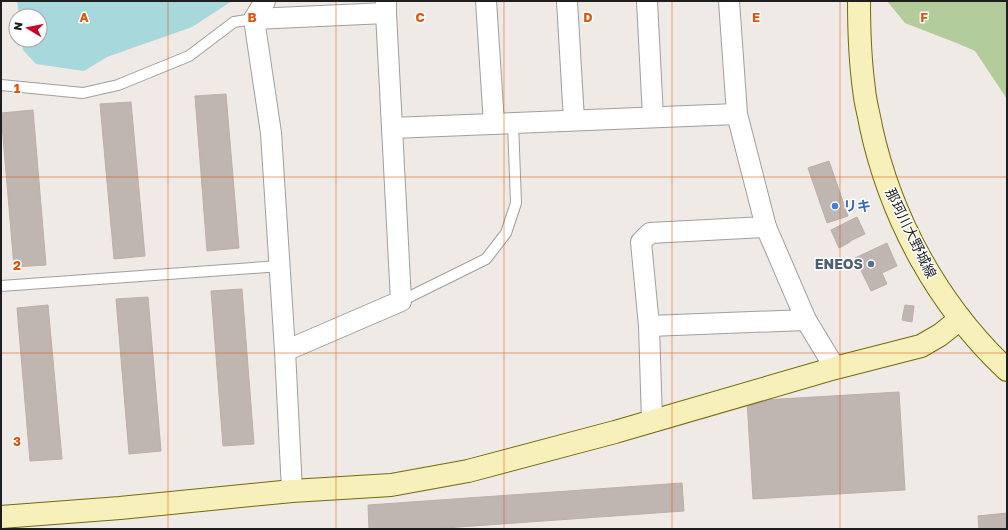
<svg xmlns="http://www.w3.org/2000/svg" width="1008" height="530" font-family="'Golos Text','Noto Sans JP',sans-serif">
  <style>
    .forest { fill: #b2cd9b }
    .water { fill: #a7d8db }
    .building { fill: #bfb5b1; stroke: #c0aea8 }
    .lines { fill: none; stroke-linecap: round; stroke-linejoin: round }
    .lane-casing { stroke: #9f9f9f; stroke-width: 12 }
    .street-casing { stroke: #9f9f9f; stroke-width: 22 }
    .secondary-casing { stroke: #726b09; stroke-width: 24 }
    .lane { stroke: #fff; stroke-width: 10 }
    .street { stroke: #fff; stroke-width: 20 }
    .secondary { stroke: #f7f0bb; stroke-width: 22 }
    .grid { fill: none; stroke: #de560d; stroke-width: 1; stroke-opacity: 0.55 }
    .shop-dot { fill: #3f7fe0; stroke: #fff; stroke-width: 1.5 }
    .service-dot { fill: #5c6f8a; stroke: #fff; stroke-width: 1.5 }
    .labels { text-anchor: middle; stroke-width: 3; stroke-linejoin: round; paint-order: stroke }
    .shop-label { font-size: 14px; font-weight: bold; fill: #366cbe; stroke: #fff; text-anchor: start }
    .street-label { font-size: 14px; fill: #1e1e1e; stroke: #fff }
    .service-label { font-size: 14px; font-weight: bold; fill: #4e5e75; stroke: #fff; text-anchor: end }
    .grid-label { font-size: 13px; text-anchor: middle; font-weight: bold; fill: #de560d; stroke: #fff; stroke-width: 3; stroke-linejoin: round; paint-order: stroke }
  </style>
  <rect width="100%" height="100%" fill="#efeae5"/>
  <!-- forest -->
  <polygon class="forest" points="887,1 1007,1 1007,99 975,51 959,44 905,23"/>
  <!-- water -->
  <polygon class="water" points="17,1 232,1 192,27 107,57 84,71 36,64 23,50 21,40 40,40 40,16 19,16"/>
  <!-- building -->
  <g class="building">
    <polygon points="226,94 239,248 207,251 195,96"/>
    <polygon points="131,102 145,256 114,259 100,104"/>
    <polygon points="33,110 46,265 14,267 1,113"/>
    <polygon points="829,161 848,216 827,223 808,168"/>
    <polygon points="857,217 865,234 850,241 850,242 839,248 831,230"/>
    <polygon points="887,243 897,266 882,273 887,284 871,291 855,258"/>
    <polygon points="242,289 254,444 223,446 211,291"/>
    <polygon points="148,297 161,451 129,454 116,299"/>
    <polygon points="48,305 62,459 30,461 17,308"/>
    <polygon points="905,305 914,306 912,322 902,320"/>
    <polygon points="899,392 905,490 753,499 747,401"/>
    <polygon points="682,483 684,511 431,529 369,529 368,505"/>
    <polygon points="1007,513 1007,529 979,529 978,516"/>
  </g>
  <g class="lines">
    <!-- lane casing -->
    <g class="lane-casing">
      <g id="lane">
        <polyline points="1,85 83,93 118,85 189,56 234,22 254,19"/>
        <polyline points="1,286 280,266"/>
        <polyline points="401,301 486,259 506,233 516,203 513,123"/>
      </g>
    </g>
    <!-- street casing -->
    <g class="street-casing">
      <g id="street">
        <polyline points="486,1 494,124"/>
        <polyline points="567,1 574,120"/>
        <polyline points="647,1 653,117"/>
        <polyline points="386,13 392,128 737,114"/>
        <polyline points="254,19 265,1"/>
        <polyline points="806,320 835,368"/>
        <polyline points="649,326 806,320 766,227"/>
        <polyline points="285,351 401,301 392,128"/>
        <polyline points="652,421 649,326 641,242 650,233 766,227 737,114 729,1"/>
        <polyline points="292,491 285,351 271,133 254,19 386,13 386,1"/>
      </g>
    </g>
    <!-- secondary casing -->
    <g class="secondary-casing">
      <g id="secondary">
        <path d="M859,1c0,29 1,59 5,88 1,13 5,26 7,38 20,92 67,178 136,243"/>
        <polyline points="1,517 120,508 292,491 391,485 468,471 615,432 835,368 921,346 940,335 960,319"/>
      </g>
    </g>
    <!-- lane -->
    <use href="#lane" class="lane"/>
    <!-- street -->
    <use href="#street" class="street"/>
    <!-- secondary -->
    <use href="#secondary" class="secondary"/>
  </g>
  <!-- grid -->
  <path class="grid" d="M168,1v528M336,1v528M504,1v528M672,1v528M840,1v528M1,177h1006M1,353h1006"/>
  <!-- markers -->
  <circle class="shop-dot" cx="835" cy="206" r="4"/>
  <circle class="service-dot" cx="871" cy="264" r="4"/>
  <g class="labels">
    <!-- shop labels -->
    <g class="shop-label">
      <text x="843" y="211">リキ</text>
    </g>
    <!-- street labels -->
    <g class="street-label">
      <text transform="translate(911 233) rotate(64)" y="5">那珂川大野城線</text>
    </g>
    <!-- service labels -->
    <g class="service-label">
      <text x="863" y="269">ENEOS</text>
    </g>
  </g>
  <g class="grid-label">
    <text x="84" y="22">A</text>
    <text x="252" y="22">B</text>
    <text x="420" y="22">C</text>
    <text x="588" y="22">D</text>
    <text x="756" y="22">E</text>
    <text x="924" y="22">F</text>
    <text x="17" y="93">1</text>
    <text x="17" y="270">2</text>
    <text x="17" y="446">3</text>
  </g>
  <!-- border -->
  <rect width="1008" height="530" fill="none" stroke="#1e1e1e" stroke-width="4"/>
  <!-- north arrow -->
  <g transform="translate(28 28) rotate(280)"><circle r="19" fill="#ffffff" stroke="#a5a5a5"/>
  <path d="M0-3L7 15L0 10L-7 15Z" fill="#c60728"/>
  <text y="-6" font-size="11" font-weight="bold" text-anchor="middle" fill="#1e1e1e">N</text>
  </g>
</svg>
